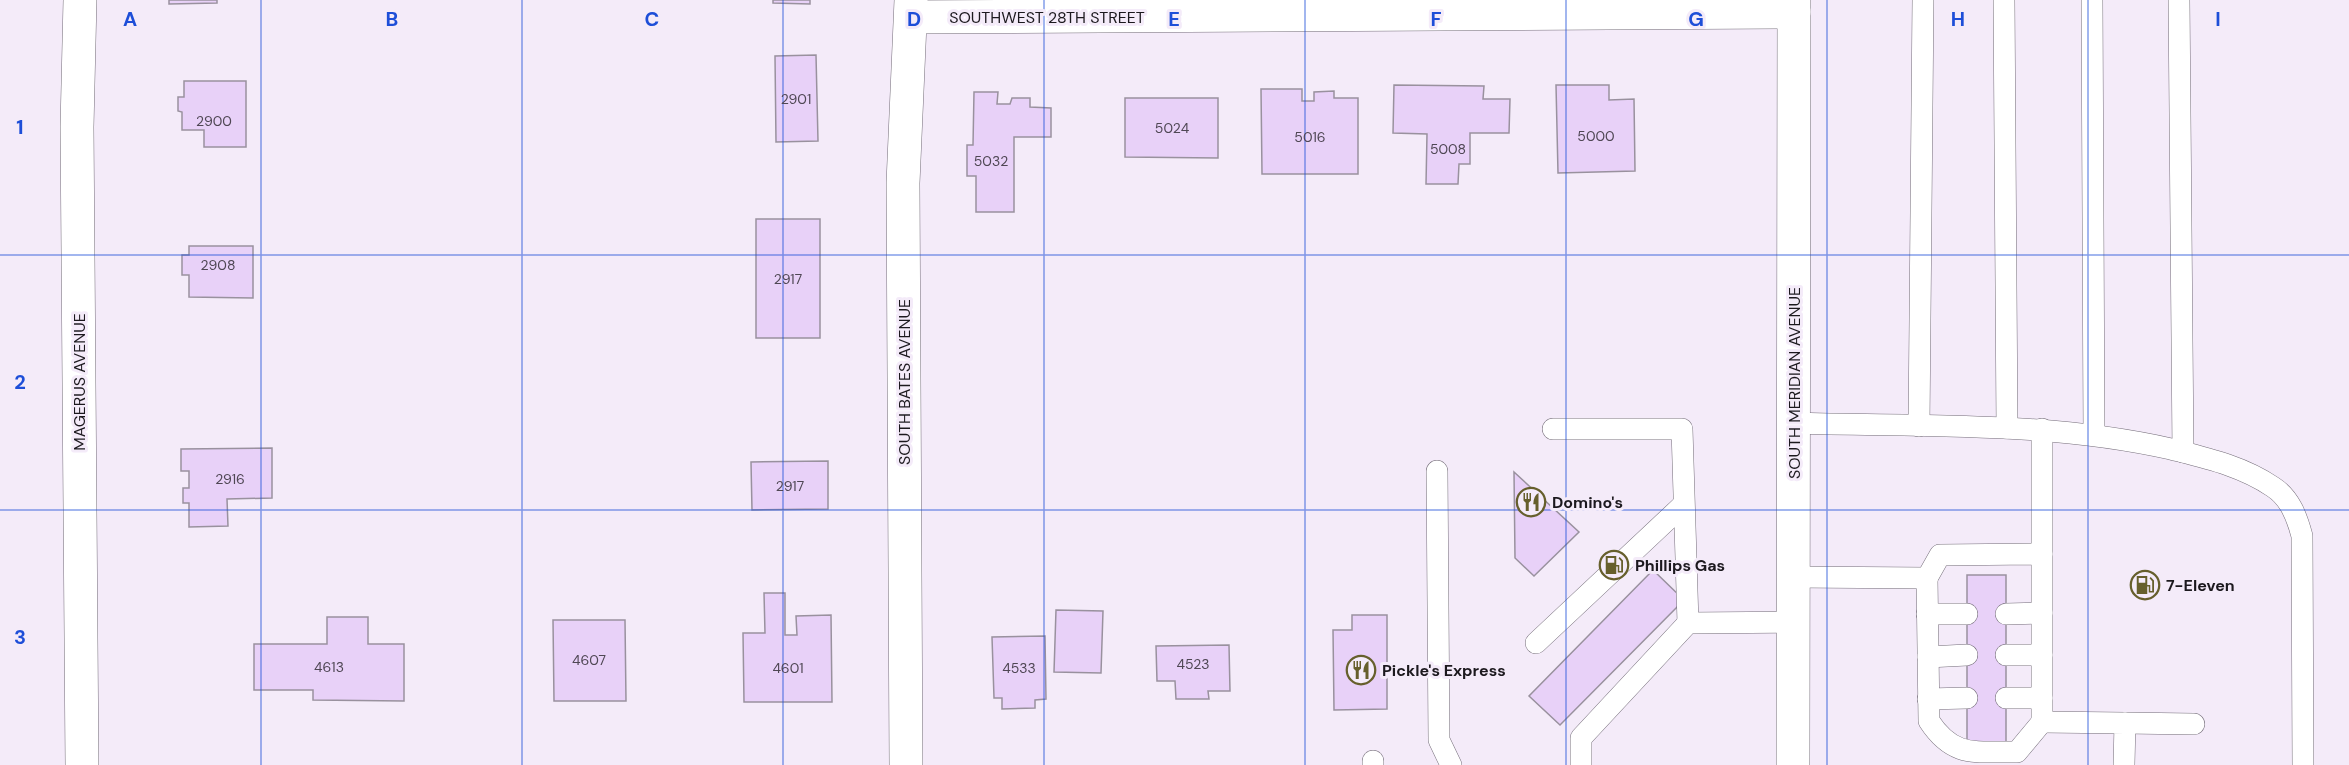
<svg xmlns="http://www.w3.org/2000/svg" width="2349" height="765" font-family="'DM Sans',sans-serif">
  <style>
    .building { fill: #e8d1f8; stroke: #99919e; stroke-width: 1.5 }
    .lines { fill: none; stroke-linecap: round; stroke-linejoin: round }
    .lane-casing { stroke: #746d79; stroke-width: 22 }
    .street-casing { stroke: #746d79; stroke-width: 34 }
    .secondary-casing { stroke: #746d79; stroke-width: 34 }
    .lane { stroke: #fff; stroke-width: 21 }
    .street { stroke: #fff; stroke-width: 33 }
    .secondary { stroke: #fff; stroke-width: 33 }
    .grid { fill: none; stroke: #1d4ed8; stroke-width: 1.5; stroke-opacity: 0.55 }
    .labels { text-anchor: middle; stroke-width: 6; stroke-linejoin: round; paint-order: stroke }
    .number-label { font-size: 14px; fill: #4f4754 }
    .street-label { font-size: 16px; fill: #1c191e; stroke: #f4ebf9 }
    .poi-label { font-size: 16px; font-weight: bold; fill: #1c191e; stroke: #f4ebf9; text-anchor: start }
    .grid-label { font-size: 20px; text-anchor: middle; font-weight: bold; fill: #1d4ed8; stroke: #f4ebf9; stroke-width: 6; stroke-linejoin: round; paint-order: stroke }
  </style>
  <rect width="100%" height="100%" fill="#f4ebf9"/>
  <!-- building -->
  <g class="building">
    <polygon points="169,0 217,0 217,3 169,4"/>
    <polygon points="773,0 810,0 810,4 773,3"/>
    <polygon points="816,55 818,141 776,142 775,56"/>
    <polygon points="184,81 246,81 246,147 204,147 204,130 182,130 182,112 178,111 178,97 184,97"/>
    <polygon points="1394,85 1484,86 1483,99 1510,99 1509,133 1470,133 1470,164 1459,164 1458,184 1426,184 1427,134 1393,133"/>
    <polygon points="1556,85 1609,85 1609,100 1634,99 1635,171 1558,173"/>
    <polygon points="1261,89 1302,89 1302,101 1314,101 1314,92 1334,91 1334,98 1358,98 1358,174 1262,174"/>
    <polygon points="974,92 998,92 997,104 1010,104 1012,98 1030,98 1030,107 1051,108 1051,137 1014,137 1014,212 976,212 976,176 967,176 967,145 973,145"/>
    <polygon points="1125,98 1218,98 1218,158 1125,157"/>
    <rect x="756" y="219" width="64" height="119"/>
    <polygon points="189,246 253,246 253,298 189,297 189,275 182,275 182,255 189,255"/>
    <polygon points="272,448 272,498 227,499 228,526 189,527 189,503 183,503 183,488 189,488 189,471 181,471 181,449"/>
    <polygon points="828,461 828,509 752,510 751,462"/>
    <polygon points="1514,472 1579,532 1534,576 1515,558"/>
    <polygon points="1653,570 1684,600 1560,725 1529,696"/>
    <rect x="1967" y="575" width="39" height="170"/>
    <polygon points="764,593 785,593 785,635 797,635 796,616 831,615 832,702 744,702 743,633 765,633"/>
    <polygon points="1056,610 1103,611 1101,673 1054,672"/>
    <polygon points="1352,615 1387,615 1387,709 1334,710 1333,630 1352,630"/>
    <polygon points="327,617 368,617 368,644 404,644 404,701 313,700 313,690 254,690 254,644 327,644"/>
    <polygon points="553,620 625,620 626,701 554,701"/>
    <polygon points="1045,636 1046,699 1035,700 1035,708 1002,709 1002,698 994,698 992,637"/>
    <polygon points="1229,645 1230,691 1208,691 1209,699 1176,699 1175,681 1157,681 1156,646"/>
  </g>
  <g class="lines">
    <!-- lane casing -->
    <g class="lane-casing">
      <g id="lane">
        <polyline points="2004,0 2007,428"/>
        <polyline points="2092,0 2094,435"/>
        <polyline points="2179,0 2183,452"/>
        <path d="M1794,423c126,4 253,-2 377,26 35,9 71,17 102,38 17,11 24,30 29,49l1,229"/>
        <polyline points="1919,426 1923,0"/>
        <polyline points="1553,429 1682,429 1688,623"/>
        <polyline points="1437,471 1439,740 1451,765"/>
        <polyline points="2042,554 2042,429"/>
        <polyline points="1794,577 1927,578 1940,555 2042,554 2042,722 2125,723 2124,765"/>
        <path d="M1927,578l2,143c25,38 47,30 88,31l25,-30"/>
        <polyline points="1927,614 1967,614"/>
        <polyline points="2006,614 2042,613"/>
        <polyline points="1536,643 1683,505"/>
        <polyline points="2006,655 2042,655"/>
        <polyline points="1928,657 1967,655"/>
        <polyline points="2006,698 2042,698"/>
        <polyline points="1928,699 1967,698"/>
        <polyline points="2125,723 2194,724"/>
        <polyline points="1373,765 1373,761"/>
        <polyline points="1581,765 1581,738 1688,623 1794,622"/>
      </g>
    </g>
    <!-- street casing -->
    <g class="street-casing">
      <g id="street">
        <polyline points="80,0 77,127 82,765"/>
        <polyline points="911,17 1794,12"/>
        <polyline points="906,765 903,183 911,0"/>
      </g>
    </g>
    <!-- secondary casing -->
    <g class="secondary-casing">
      <polyline id="secondary" points="1793,765 1794,0"/>
    </g>
    <!-- lane -->
    <use href="#lane" class="lane"/>
    <!-- street -->
    <use href="#street" class="street"/>
    <!-- secondary -->
    <use href="#secondary" class="secondary"/>
  </g>
  <!-- grid -->
  <path class="grid" d="M261,0v765M522,0v765M783,0v765M1044,0v765M1305,0v765M1566,0v765M1827,0v765M2088,0v765M0,255h2349M0,510h2349"/>
  <!-- icons -->
  <defs>
    <g id="restaurant-ring" transform="scale(1.5)"><circle r="9.5" fill="#f4ebf9" stroke="#665f2c" stroke-width="1.5"/><path d="M-5-6h1v4h1v-4h1v4h1v-4h1v5L-1.5 .5V6h-2V.5L-5-1ZM5-6V6H3V1.5H1.5Q1.5-4 5-6Z" fill="#665f2c"/></g>
    <g id="fuel-ring" transform="scale(1.5)"><circle r="9.5" fill="#f4ebf9" stroke="#665f2c" stroke-width="1.5"/><path d="M-5.5-6h7V0h2V4h1.3V-2.5L3-4.5l.8-.8L6-3V5H2.5V1h-1V6h-7ZM-4.2-4.7v3.2H.2V-4.7Z" fill="#665f2c"/></g>
  </defs>
  <g fill-rule="evenodd">
    <use href="#restaurant-ring" x="1531" y="502"/>
    <use href="#fuel-ring" x="1614" y="565"/>
    <use href="#fuel-ring" x="2145" y="585"/>
    <use href="#restaurant-ring" x="1361" y="670"/>
  </g>
  <g class="labels">
    <!-- number labels -->
    <g class="number-label">
      <text x="796" y="104">2901</text>
      <text x="214" y="126">2900</text>
      <text x="1172" y="133">5024</text>
      <text x="1596" y="141">5000</text>
      <text x="1310" y="142">5016</text>
      <text x="1448" y="154">5008</text>
      <text x="991" y="166">5032</text>
      <text x="218" y="270">2908</text>
      <text x="788" y="284">2917</text>
      <text x="230" y="484">2916</text>
      <text x="790" y="491">2917</text>
      <text x="589" y="665">4607</text>
      <text x="1193" y="669">4523</text>
      <text x="329" y="672">4613</text>
      <text x="788" y="673">4601</text>
      <text x="1019" y="673">4533</text>
    </g>
    <!-- street labels -->
    <g class="street-label">
      <text x="1047" y="23">SOUTHWEST 28TH STREET</text>
      <text transform="translate(79 382) rotate(-90)" y="6">MAGERUS AVENUE</text>
      <text transform="translate(904 382) rotate(-90)" y="6">SOUTH BATES AVENUE</text>
      <text transform="translate(1794 383) rotate(-90)" y="6">SOUTH MERIDIAN AVENUE</text>
    </g>
    <!-- poi labels -->
    <g class="poi-label">
      <text x="1552" y="508">Domino's</text>
      <text x="1635" y="571">Phillips Gas</text>
      <text x="2166" y="591">7-Eleven</text>
      <text x="1382" y="676">Pickle's Express</text>
    </g>
  </g>
  <g class="grid-label">
    <text x="130" y="26">A</text>
    <text x="392" y="26">B</text>
    <text x="652" y="26">C</text>
    <text x="914" y="26">D</text>
    <text x="1174" y="26">E</text>
    <text x="1436" y="26">F</text>
    <text x="1696" y="26">G</text>
    <text x="1958" y="26">H</text>
    <text x="2218" y="26">I</text>
    <text x="20" y="134">1</text>
    <text x="20" y="389">2</text>
    <text x="20" y="644">3</text>
  </g>
</svg>
